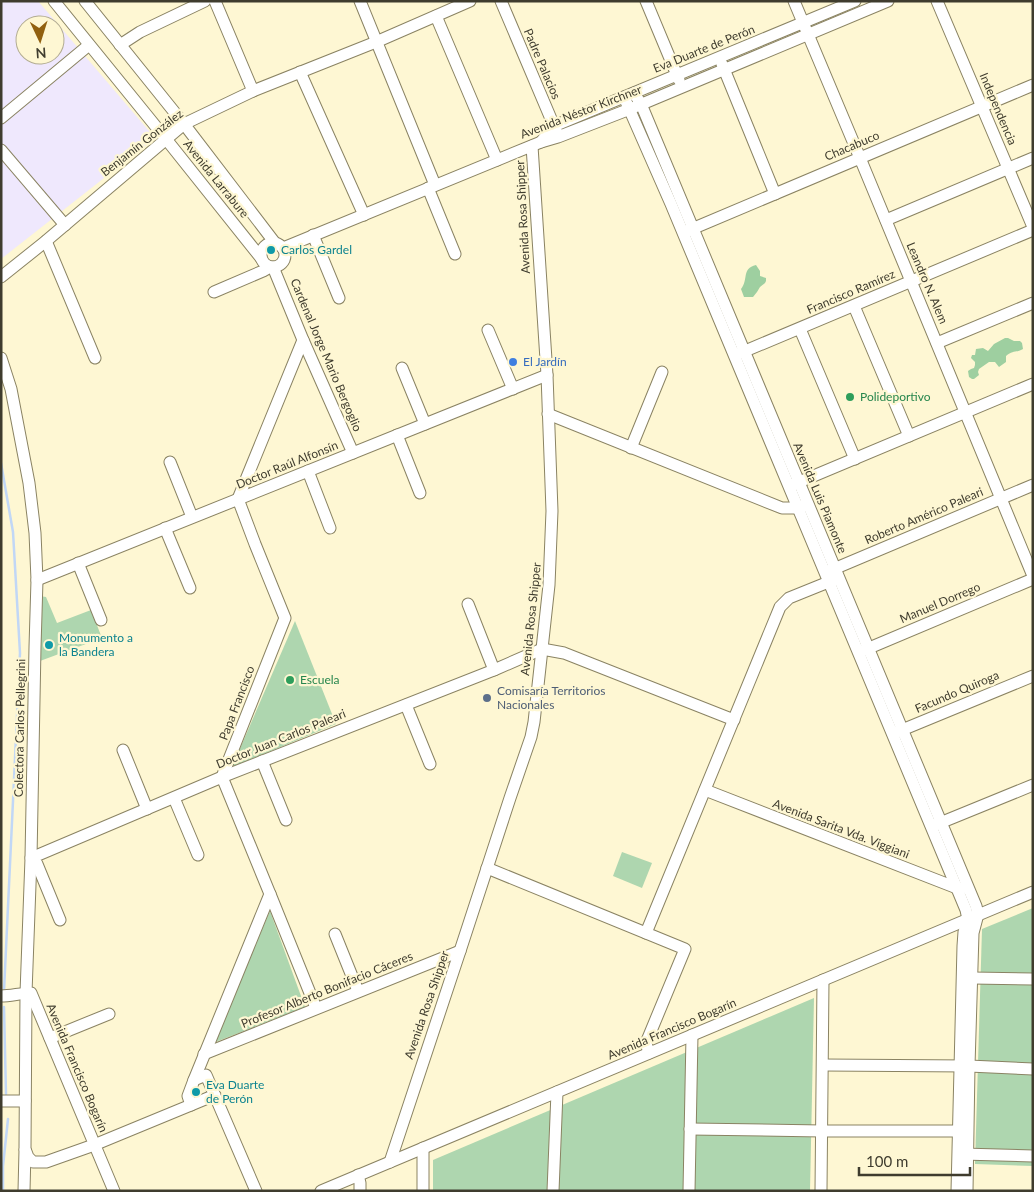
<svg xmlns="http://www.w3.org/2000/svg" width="1034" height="1192" font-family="Lato,sans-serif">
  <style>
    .industrial { fill: #efe8fd; fill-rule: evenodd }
    .green { fill: #aed6af }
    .forest { fill: #9ecfa0 }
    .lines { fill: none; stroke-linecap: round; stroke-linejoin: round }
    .stream { stroke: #c1d7f6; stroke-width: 2.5 }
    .minor-casing { stroke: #8a8363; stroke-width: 13 }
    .minor { stroke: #fff; stroke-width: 11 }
    .culture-dot { fill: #0f9aa8; stroke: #fef7d3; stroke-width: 2 }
    .shop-dot { fill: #3f7fe0; stroke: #fef7d3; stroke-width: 2 }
    .leisure-dot { fill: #2e9e5b; stroke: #fef7d3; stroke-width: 2 }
    .service-dot { fill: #5c6f8a; stroke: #fef7d3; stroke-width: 2 }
    .labels { text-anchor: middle; stroke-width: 4.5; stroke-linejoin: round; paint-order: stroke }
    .street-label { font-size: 12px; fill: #3f3c2e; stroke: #fef7d3 }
    .culture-label { font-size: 12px; fill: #0d838f; stroke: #fef7d3; text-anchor: start }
    .shop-label { font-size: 12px; fill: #366cbe; stroke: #fef7d3; text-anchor: start }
    .leisure-label { font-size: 12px; fill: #27864d; stroke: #fef7d3; text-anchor: start }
    .service-label { font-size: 12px; fill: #4e5e75; stroke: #fef7d3; text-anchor: start }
  </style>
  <rect width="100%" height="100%" fill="#fef7d3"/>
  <!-- industrial -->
  <path class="industrial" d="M1,1h37l117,137 -154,121zM25,25h30v30h-30z"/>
  <!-- green -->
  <g class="green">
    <polygon points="40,596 46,597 57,623 91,610 102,638 40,661"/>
    <polygon points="295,621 336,724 232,767"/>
    <polygon points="622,852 652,863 642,888 613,876"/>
    <polygon points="1033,908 1033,1166 975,1164 982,929"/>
    <polygon points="270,911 305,1007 213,1043"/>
    <polygon points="814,998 810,1191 433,1191 433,1160"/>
  </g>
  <!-- forest -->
  <g class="forest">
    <path d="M756,265l4,6v5l6,2v3l-1,2 -5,4 -3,5 -4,5h-9l-3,-8c8,-10 0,-20 15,-24z"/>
    <path d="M1005,338h3l6,3h6l2,2 1,6c-7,4 -10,1 -17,7v6l-7,5 -4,-5h-6l-10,7 -1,3 1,3 -5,4h-2l-3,-2 -1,-6 3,-2 3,-1 1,-3v-3l-4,-4 1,-3h3l1,-6 7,-1 5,3 6,-7z"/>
  </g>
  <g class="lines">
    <!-- stream -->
    <g class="stream">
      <polyline points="1,463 13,532 20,653 4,991"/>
      <polyline points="4,1007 6,1094"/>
      <polyline points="3,1191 3,1166 8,1119"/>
    </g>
    <!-- minor casing -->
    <g class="minor-casing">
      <g id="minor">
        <polyline points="54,1 166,139 261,258"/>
        <polyline points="85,1 184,124 275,243"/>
        <polyline points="215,1 253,91"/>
        <polyline points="360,1 435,185"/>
        <polyline points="501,1 557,133"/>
        <polyline points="646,1 679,80"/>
        <polyline points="794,1 860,158 1033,576"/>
        <polyline points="937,1 1033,227"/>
        <polyline points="436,16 497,160"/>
        <polyline points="120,45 140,32 205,1"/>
        <polyline points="722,64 775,194"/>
        <polyline points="300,72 364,215"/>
        <polyline points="634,93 641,104 976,906 978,914 973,933 969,1066 967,1191"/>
        <polyline points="624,97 671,204 966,910 968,919 964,932 963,946 957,1191"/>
        <polyline points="1,118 89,45"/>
        <polyline points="541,142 554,126 855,1"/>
        <polyline points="1,150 65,225"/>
        <polyline points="428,188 455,254"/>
        <polyline points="886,220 1033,158"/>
        <polyline points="687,231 1033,85"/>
        <polyline points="313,235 339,298"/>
        <polyline points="46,241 95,358"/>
        <circle cx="273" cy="255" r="12"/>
        <polyline points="283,248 541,142 558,137 630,109 888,1"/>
        <polyline points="273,267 303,340 353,453"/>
        <polyline points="1,277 46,241 184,124 253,91 376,42 470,1"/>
        <polyline points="214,292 263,271 270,267"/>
        <polyline points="854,306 909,436"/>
        <polyline points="800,329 855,459"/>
        <polyline points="488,330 513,389"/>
        <polyline points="937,343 1033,303"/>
        <polyline points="738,354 1033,230"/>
        <polyline points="1,358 11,389 29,483 35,533 37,580 35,647 31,858 26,993 25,1149 28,1157 33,1162 46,1162 94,1145 191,1105"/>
        <polyline points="402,368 425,424"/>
        <polyline points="548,414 782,508 798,508 804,506"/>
        <polyline points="397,435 420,493"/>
        <polyline points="631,448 662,372"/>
        <polyline points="170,462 192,517"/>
        <polyline points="308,471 330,528"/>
        <polyline points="792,485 1033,384"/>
        <polyline points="165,528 190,588"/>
        <polyline points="78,563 101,620"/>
        <polyline points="829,571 1033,485"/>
        <polyline points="37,580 547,375"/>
        <polyline points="468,604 494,670"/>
        <polyline points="862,651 1033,579"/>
        <polyline points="406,705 430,764"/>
        <polyline points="897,732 1033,676"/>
        <polyline points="123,750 147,809"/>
        <polyline points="262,761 286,820"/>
        <polyline points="705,790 957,888 962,888"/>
        <polyline points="174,798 198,855"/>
        <polyline points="935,825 1033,785"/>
        <polyline points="487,868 685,949 646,1043 649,1053"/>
        <polyline points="270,894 316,1008"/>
        <polyline points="60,920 37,864 31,858 222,777 494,670 542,649 564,653 734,720"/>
        <polyline points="646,933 780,607 789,598 836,579"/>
        <polyline points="335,934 358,991"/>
        <polyline points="972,978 1033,979"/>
        <path d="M1,996c10,0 20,-3 30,-3l83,198"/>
        <polyline points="50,1038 109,1014"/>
        <polyline points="204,1054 460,951"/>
        <polyline points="823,1065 969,1066 1033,1069"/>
        <polyline points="194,1080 270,894 222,777 285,618 255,544 238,499 303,340"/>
        <polyline points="215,1095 191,1105 188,1096 194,1080 206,1075 256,1191"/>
        <polyline points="1,1101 25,1101"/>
        <polyline points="690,1129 822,1131 964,1131"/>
        <polyline points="962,1154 1033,1156"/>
        <polyline points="390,1162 460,951 510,798 531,737 534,722 549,585 552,511 547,375 532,146"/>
        <polyline points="358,1175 360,1183 360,1191"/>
        <polyline points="24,1191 25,1150"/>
        <polyline points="321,1191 1033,892"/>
        <polyline points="423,1191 423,1148"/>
        <polyline points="553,1191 557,1092"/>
        <polyline points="689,1191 692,1035"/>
        <polyline points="821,1191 823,980"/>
      </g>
    </g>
    <!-- minor -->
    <use href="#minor" class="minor"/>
  </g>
  <!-- markers -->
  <g class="culture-dot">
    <circle cx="271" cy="250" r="5"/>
    <circle cx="49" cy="645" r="5"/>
    <circle cx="196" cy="1092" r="5"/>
  </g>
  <circle class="shop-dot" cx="513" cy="362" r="5"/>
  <g class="leisure-dot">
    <circle cx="850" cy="397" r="5"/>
    <circle cx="290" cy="680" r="5"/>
  </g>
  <circle class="service-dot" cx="487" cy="698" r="5"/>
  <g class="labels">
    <!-- street labels -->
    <g class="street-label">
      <text transform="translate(704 49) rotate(-22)" y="4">Eva Duarte de Perón</text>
      <text transform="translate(542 64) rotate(67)" y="4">Padre Palacios</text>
      <text transform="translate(998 109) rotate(67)" y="4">Independencia</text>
      <text transform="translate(581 112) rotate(-21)" y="4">Avenida Néstor Kirchner</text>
      <text transform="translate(142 143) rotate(-38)" y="4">Benjamín González</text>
      <text transform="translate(852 146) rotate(-23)" y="4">Chacabuco</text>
      <text transform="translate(216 179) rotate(51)" y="4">Avenida Larrabure</text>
      <text transform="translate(523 217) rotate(-93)" y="4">Avenida Rosa Shipper</text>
      <text transform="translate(927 283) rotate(67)" y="4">Leandro N. Alem</text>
      <text transform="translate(851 292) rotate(-23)" y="4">Francisco Ramírez</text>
      <text transform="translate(326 355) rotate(67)" y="4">Cardenal Jorge Mario Bergoglio</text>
      <text transform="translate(287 465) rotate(-22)" y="4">Doctor Raúl Alfonsín</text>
      <text transform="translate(820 498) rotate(67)" y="4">Avenida Luis Piamonte</text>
      <text transform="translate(924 516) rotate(-23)" y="4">Roberto Américo Paleari</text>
      <text transform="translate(940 603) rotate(-23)" y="4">Manuel Dorrego</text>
      <text transform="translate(531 619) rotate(-84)" y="4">Avenida Rosa Shipper</text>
      <text transform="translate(957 692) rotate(-23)" y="4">Facundo Quiroga</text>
      <text transform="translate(237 703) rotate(-69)" y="4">Papa Francisco</text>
      <text transform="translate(20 728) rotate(-89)" y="4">Colectora Carlos Pellegrini</text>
      <text transform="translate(281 739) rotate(-22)" y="4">Doctor Juan Carlos Paleari</text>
      <text transform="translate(841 829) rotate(21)" y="4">Avenida Sarita Vda. Viggiani</text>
      <text transform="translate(327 990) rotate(-22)" y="4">Profesor Alberto Bonifacio Cáceres</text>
      <text transform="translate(427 1005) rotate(-71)" y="4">Avenida Rosa Shipper</text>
      <text transform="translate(672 1029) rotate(-23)" y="4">Avenida Francisco Bogarín</text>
      <text transform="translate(77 1068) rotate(67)" y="4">Avenida Francisco Bogarín</text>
    </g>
    <!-- culture labels -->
    <g class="culture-label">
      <text x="281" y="254">Carlos Gardel</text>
      <text x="59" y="642">Monumento a<tspan x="59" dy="14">la Bandera</tspan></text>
      <text x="206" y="1089">Eva Duarte<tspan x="206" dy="14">de Perón</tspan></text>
    </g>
    <!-- shop labels -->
    <g class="shop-label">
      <text x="523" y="366">El Jardín</text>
    </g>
    <!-- leisure labels -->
    <g class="leisure-label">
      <text x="860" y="401">Polideportivo</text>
      <text x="300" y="684">Escuela</text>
    </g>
    <!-- service labels -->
    <g class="service-label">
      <text x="497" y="695">Comisaría Territorios<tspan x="497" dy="14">Nacionales</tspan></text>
    </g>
  </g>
  <!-- border -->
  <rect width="1034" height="1192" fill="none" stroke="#3f3c2e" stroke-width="5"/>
  <!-- north arrow -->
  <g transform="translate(40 40) rotate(176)"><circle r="24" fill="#fef7d3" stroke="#b2ac91"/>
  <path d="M0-4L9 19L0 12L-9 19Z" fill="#91600f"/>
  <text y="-8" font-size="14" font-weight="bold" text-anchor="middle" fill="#3f3c2e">N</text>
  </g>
  <!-- scale -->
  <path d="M859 1167v8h111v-8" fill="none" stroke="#3f3c2e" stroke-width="2.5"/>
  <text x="866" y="1167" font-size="15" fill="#3f3c2e" stroke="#fef7d3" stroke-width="4" paint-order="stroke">100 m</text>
</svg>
